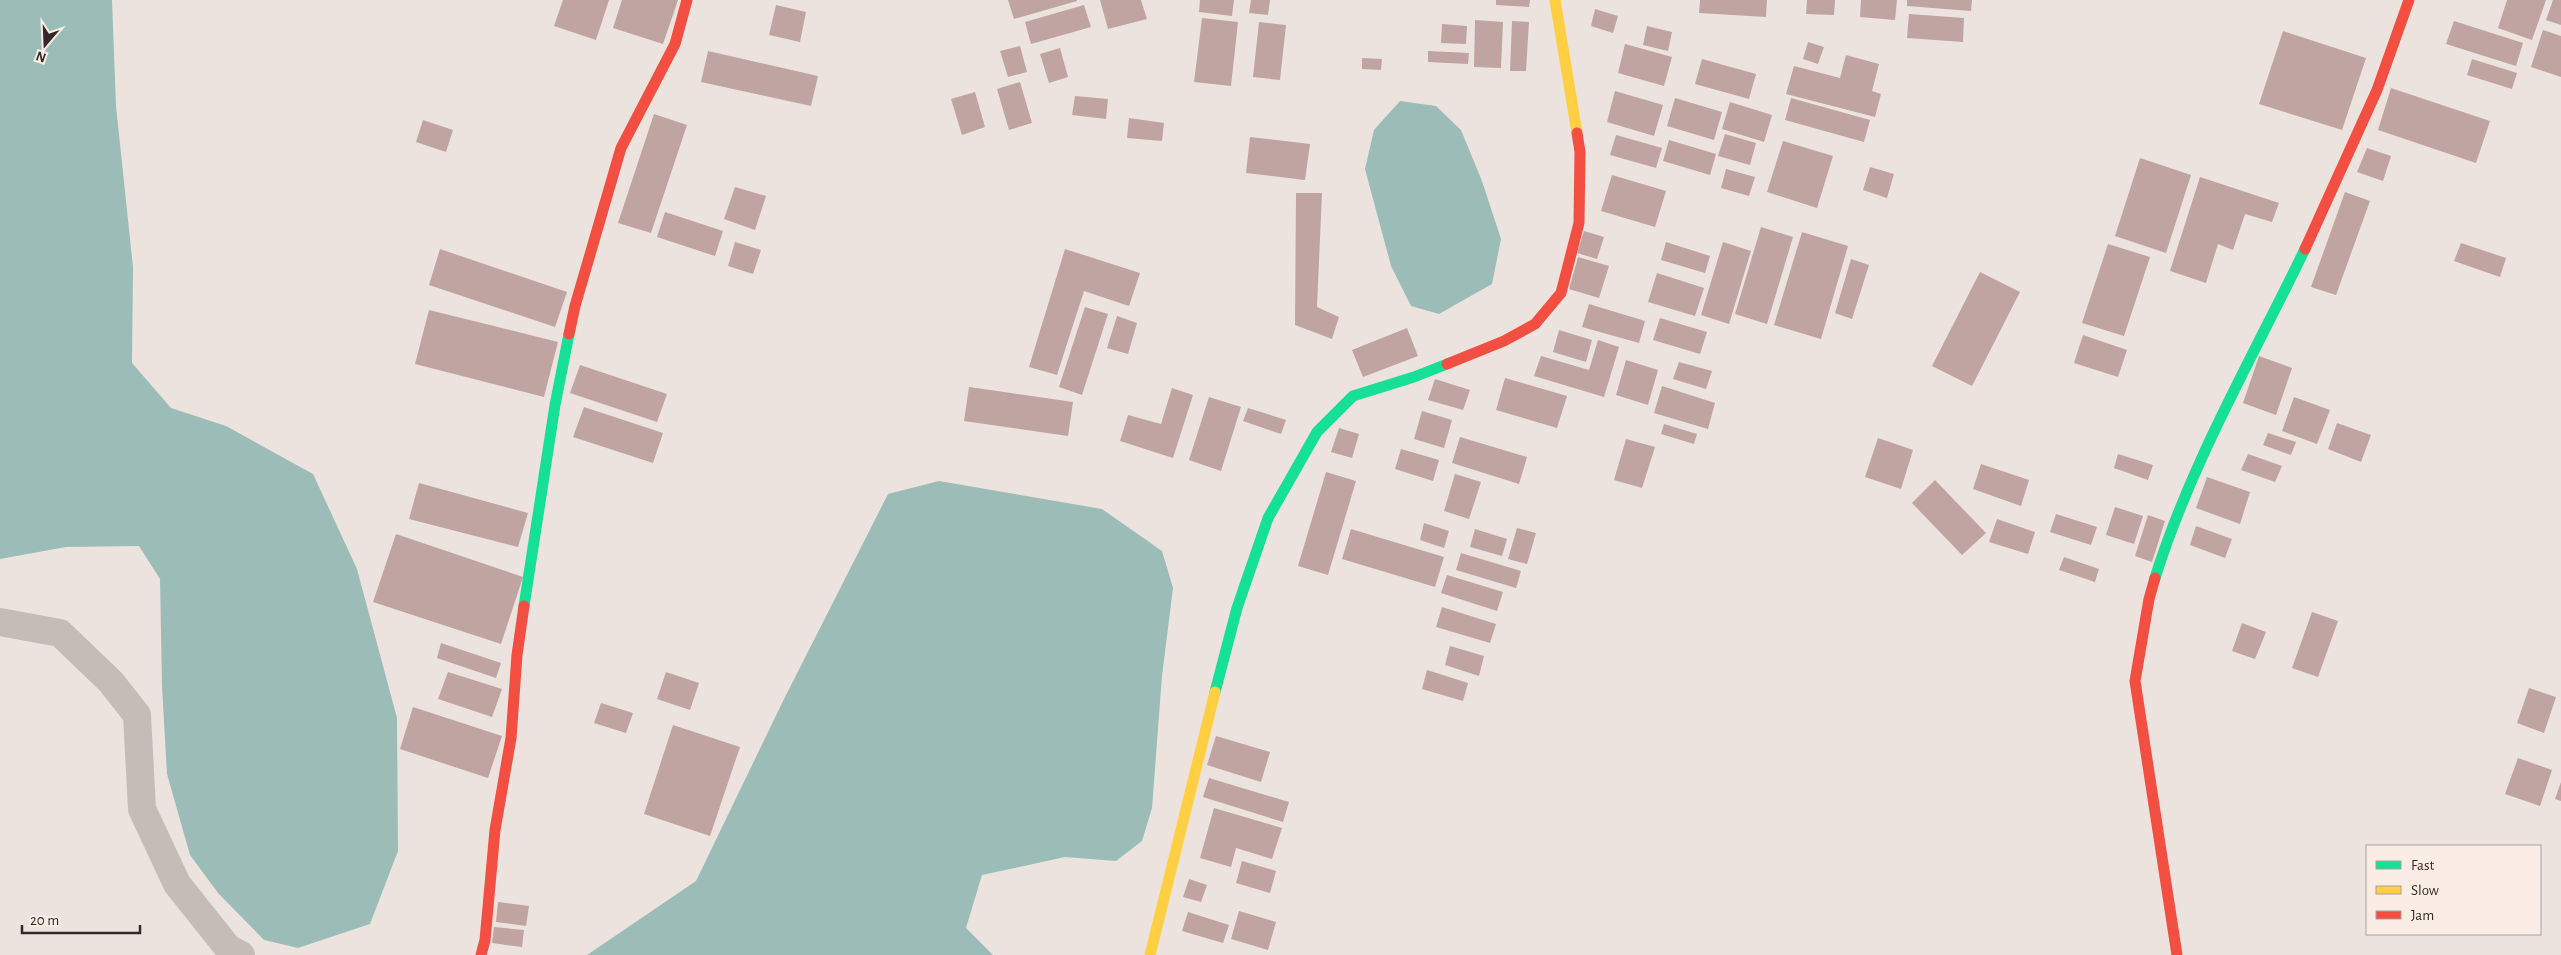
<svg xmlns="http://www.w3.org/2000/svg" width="2561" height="955" font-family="'Alegreya Sans',sans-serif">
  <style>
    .water { fill: #9cbdb7 }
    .building { fill: #bfa4a1 }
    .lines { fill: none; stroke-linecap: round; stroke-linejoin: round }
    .street { stroke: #c5bcb8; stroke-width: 28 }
    .fast { stroke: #16e098; stroke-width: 11 }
    .slow { stroke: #ffcf43; stroke-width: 11 }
    .jam { stroke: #f24e42; stroke-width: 11 }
  </style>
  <rect width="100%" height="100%" fill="#ece3df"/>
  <!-- water -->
  <g class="water">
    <polygon points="0,0 112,0 116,106 133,267 132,363 171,408 226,426 313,474 357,569 397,718 398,851 370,924 298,948 264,940 218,893 190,855 167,774 162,687 160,579 139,546 66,547 0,559"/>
    <polygon points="1400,101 1436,106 1461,130 1482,181 1501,239 1492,284 1439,314 1411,306 1391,266 1365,169 1374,130"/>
    <polygon points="939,481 1102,509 1162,551 1173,588 1162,676 1152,808 1142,841 1116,861 1065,857 982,875 966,928 993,955 587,955 696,881 783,701 888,494"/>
  </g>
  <!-- building -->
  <g class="building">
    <polygon points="563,0 609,0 596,40 554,26"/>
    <polygon points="622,0 678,0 663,44 613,28"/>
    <polygon points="1008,0 1077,0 1077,1 1014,19"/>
    <polygon points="1100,0 1141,0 1147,19 1108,29"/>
    <polygon points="1200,0 1234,0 1232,16 1199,12"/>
    <polygon points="1251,0 1270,0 1268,15 1249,13"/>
    <polygon points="1496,0 1530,0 1529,7 1496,5"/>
    <polygon points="1700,0 1767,0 1766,17 1699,13"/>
    <polygon points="1807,0 1835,0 1834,15 1806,14"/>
    <polygon points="1861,0 1897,0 1895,20 1860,17"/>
    <polygon points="1907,0 1972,0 1971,11 1907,6"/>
    <polygon points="2507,0 2546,0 2532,40 2498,28"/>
    <polygon points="2553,0 2561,0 2561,25 2546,20"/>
    <polygon points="776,5 806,12 800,42 769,35"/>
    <polygon points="1084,5 1091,27 1031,44 1025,22"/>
    <polygon points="1595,9 1618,16 1613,33 1591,26"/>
    <polygon points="1909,14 1964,18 1963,42 1907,38"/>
    <polygon points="1202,18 1238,22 1231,86 1194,82"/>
    <polygon points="1475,20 1503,22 1501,68 1474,67"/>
    <polygon points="1512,21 1529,22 1526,71 1510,71"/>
    <polygon points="2454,21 2523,43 2516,66 2446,44"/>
    <polygon points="1259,22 1286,25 1280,80 1253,77"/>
    <polygon points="1442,24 1467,26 1466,44 1441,43"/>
    <polygon points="1647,26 1672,32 1668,51 1643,45"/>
    <polygon points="2543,30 2561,36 2561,77 2531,67"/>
    <polygon points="2283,31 2366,58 2342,130 2259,104"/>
    <polygon points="1808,42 1824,47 1818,64 1803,59"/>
    <polygon points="1625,44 1672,57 1664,86 1618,73"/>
    <polygon points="1020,46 1027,72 1008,77 1000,51"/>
    <polygon points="1060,48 1068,77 1049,83 1040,54"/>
    <polygon points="708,51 818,76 811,106 701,82"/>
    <polygon points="1428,51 1469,53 1468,64 1428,62"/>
    <polygon points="1846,55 1879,64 1872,91 1881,94 1875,117 1786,94 1794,66 1840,78"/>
    <polygon points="1362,58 1382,59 1381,70 1362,69"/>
    <polygon points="1702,59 1756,74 1749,99 1695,84"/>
    <polygon points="2472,59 2517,73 2512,89 2467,75"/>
    <polygon points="1020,82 1032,123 1009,130 997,89"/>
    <polygon points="2391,88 2490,121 2476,163 2378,130"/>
    <polygon points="1615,91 1663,105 1654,136 1607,122"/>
    <polygon points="975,92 985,127 962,135 951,99"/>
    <polygon points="1075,96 1108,99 1106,119 1072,115"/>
    <polygon points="1675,98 1722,112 1714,140 1667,126"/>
    <polygon points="1791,98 1870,120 1864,142 1785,120"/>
    <polygon points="1730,102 1772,115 1764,142 1722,129"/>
    <polygon points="654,114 687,125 651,233 618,223"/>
    <polygon points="1129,118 1164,123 1162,141 1127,138"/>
    <polygon points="423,120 453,130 446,152 416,142"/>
    <polygon points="1725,134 1756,143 1750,165 1718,156"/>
    <polygon points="1616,135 1662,148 1656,168 1610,155"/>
    <polygon points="1250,137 1310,144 1305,180 1246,173"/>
    <polygon points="1669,140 1716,154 1710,175 1663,161"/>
    <polygon points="1783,141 1833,156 1817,208 1767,192"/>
    <polygon points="2367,148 2391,156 2383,181 2357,172"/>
    <polygon points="2140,158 2191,175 2166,253 2115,236"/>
    <polygon points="1870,167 1894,174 1887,198 1863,190"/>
    <polygon points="1726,169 1755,177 1749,196 1721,188"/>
    <polygon points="1612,175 1666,191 1655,227 1601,211"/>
    <polygon points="2200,177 2279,203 2272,222 2245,214 2233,250 2218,244 2206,283 2170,271"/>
    <polygon points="735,187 766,196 755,230 724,219"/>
    <polygon points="2345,192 2370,201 2336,295 2311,287"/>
    <polygon points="1296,193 1322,193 1317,307 1339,317 1332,339 1295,325"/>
    <polygon points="665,212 723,231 715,256 657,237"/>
    <polygon points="1761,227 1793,237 1767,324 1735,314"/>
    <polygon points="1584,231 1604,237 1597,259 1577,253"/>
    <polygon points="1802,232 1848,246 1821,339 1774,325"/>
    <polygon points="735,242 761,250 753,274 728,266"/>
    <polygon points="1666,242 1710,256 1705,273 1661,260"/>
    <polygon points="1723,242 1751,251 1729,324 1701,315"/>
    <polygon points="2461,243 2506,258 2500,277 2454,261"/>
    <polygon points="2108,244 2150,257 2124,336 2082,323"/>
    <polygon points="440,249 567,292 555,327 429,285"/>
    <polygon points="1065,249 1140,273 1129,306 1084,291 1057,375 1029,367"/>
    <polygon points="1578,257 1609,266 1599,298 1569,289"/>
    <polygon points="1851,259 1869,265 1852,319 1835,313"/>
    <polygon points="1980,272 2020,292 1972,386 1932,366"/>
    <polygon points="1657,273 1704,288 1695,316 1648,302"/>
    <polygon points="1589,304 1645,321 1639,343 1582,327"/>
    <polygon points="1085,307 1108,314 1082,395 1059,387"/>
    <polygon points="429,310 558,342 544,397 415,364"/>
    <polygon points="1117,316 1137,323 1128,354 1107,348"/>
    <polygon points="1660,318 1707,332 1700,354 1653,340"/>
    <polygon points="1407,328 1418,356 1363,377 1352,350"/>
    <polygon points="1559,330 1592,340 1586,362 1553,352"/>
    <polygon points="2083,335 2127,350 2118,377 2074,363"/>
    <polygon points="1598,340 1619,347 1604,397 1534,376 1541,356 1589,370"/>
    <polygon points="2259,356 2292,368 2276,415 2243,403"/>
    <polygon points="1626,360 1658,370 1648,405 1616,395"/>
    <polygon points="1679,362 1712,371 1706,389 1673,379"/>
    <polygon points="580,365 667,394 657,422 570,393"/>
    <polygon points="1505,378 1567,396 1557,428 1496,410"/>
    <polygon points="1435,379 1470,390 1463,410 1428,400"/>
    <polygon points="1662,386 1715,403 1708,429 1654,413"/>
    <polygon points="969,387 1073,402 1068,436 964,421"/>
    <polygon points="1172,388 1193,395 1173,458 1120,441 1128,415 1161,424"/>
    <polygon points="1209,397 1241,407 1221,471 1189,460"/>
    <polygon points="2294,397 2330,410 2317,444 2282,431"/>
    <polygon points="584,407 663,433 653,463 573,437"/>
    <polygon points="1248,408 1286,420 1281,434 1243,421"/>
    <polygon points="1422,411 1452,420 1444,448 1414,439"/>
    <polygon points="2337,423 2371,435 2361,462 2328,449"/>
    <polygon points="1664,424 1697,434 1694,444 1661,434"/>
    <polygon points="1339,428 1359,434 1352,458 1331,452"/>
    <polygon points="2268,433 2296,442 2291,455 2263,445"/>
    <polygon points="1460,437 1527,457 1519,484 1452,463"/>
    <polygon points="1878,438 1913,450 1901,489 1865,477"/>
    <polygon points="1626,439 1655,447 1642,488 1614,480"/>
    <polygon points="1401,449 1439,460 1433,481 1395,469"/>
    <polygon points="2118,454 2153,465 2148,480 2114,468"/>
    <polygon points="2248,454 2282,466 2275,482 2241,470"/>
    <polygon points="1981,464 2029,480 2021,506 1973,489"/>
    <polygon points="1326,472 1356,481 1328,575 1298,566"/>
    <polygon points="1455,474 1481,482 1469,519 1444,511"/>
    <polygon points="2207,477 2250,492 2240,524 2196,508"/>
    <polygon points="1935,480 1986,533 1962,555 1912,503"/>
    <polygon points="419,483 528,513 518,547 409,519"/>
    <polygon points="2115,507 2143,516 2134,544 2106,535"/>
    <polygon points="2056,514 2097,527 2091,545 2050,532"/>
    <polygon points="2148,515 2165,521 2152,562 2135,556"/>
    <polygon points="1997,519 2035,532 2028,554 1989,542"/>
    <polygon points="1424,523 1449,531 1444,548 1420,540"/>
    <polygon points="2196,526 2232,539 2225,558 2190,545"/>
    <polygon points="1517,528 1536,533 1527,564 1508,559"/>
    <polygon points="1351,529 1444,557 1435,587 1342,559"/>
    <polygon points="1475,529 1507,539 1502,556 1470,547"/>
    <polygon points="396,534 523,577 501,644 373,602"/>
    <polygon points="1461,553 1521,571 1516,588 1456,570"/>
    <polygon points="2064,557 2099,569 2095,582 2059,570"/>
    <polygon points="1447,575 1503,592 1497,611 1441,593"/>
    <polygon points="1442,607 1496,624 1490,643 1436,627"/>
    <polygon points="2312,612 2338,621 2318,677 2292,668"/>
    <polygon points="2242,623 2266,632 2255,659 2232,651"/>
    <polygon points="441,643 501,663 496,678 437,658"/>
    <polygon points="1450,646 1484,656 1479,676 1445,665"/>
    <polygon points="1427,670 1468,683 1463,701 1422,689"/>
    <polygon points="448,672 502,689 492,717 438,699"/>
    <polygon points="666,672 699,683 690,710 657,699"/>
    <polygon points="2529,688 2556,697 2544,733 2517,723"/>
    <polygon points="601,703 633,713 626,733 594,723"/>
    <polygon points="413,707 502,736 488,778 400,749"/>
    <polygon points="673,725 740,747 710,836 644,814"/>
    <polygon points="1216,736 1270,752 1261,782 1207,765"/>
    <polygon points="2518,758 2552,770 2540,806 2505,794"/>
    <polygon points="1209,778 1289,802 1283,822 1203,797"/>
    <polygon points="2561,782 2561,801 2555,799"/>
    <polygon points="1214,808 1282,828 1272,859 1236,848 1231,867 1200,858"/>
    <polygon points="1242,861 1276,871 1270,893 1236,883"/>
    <polygon points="1189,879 1207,885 1201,902 1183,897"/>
    <polygon points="498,902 529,906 526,926 496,922"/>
    <polygon points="1239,911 1276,922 1268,950 1231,939"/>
    <polygon points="1188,912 1229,925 1223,943 1182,931"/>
    <polygon points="494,927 524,930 522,947 492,943"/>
  </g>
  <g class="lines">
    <!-- street -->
    <polyline class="street" points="0,622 60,633 111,682 137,715 142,809 177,884 228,948 241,955"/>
    <!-- fast -->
    <g class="fast">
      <path d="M2155,578c36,-115 98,-221 150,-329"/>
      <polyline points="524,606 555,405 569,334"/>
      <polyline points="1215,692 1237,608 1268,518 1317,432 1353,396 1414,377 1447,364"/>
    </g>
    <!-- slow -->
    <g class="slow">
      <polyline points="1555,0 1577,133"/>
      <polyline points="1150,955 1215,692"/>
    </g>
    <!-- jam -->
    <g class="jam">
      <polyline points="2305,249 2377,90 2409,0"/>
      <polyline points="569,334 575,306 621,148 675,44 687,0"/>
      <polyline points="1447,364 1504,341 1535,324 1561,293 1579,223 1580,152 1577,133"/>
      <polyline points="2155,578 2149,599 2135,681 2177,955"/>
      <polyline points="481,955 485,940 495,830 511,738 517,655 524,606"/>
    </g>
  </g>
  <!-- legend -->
  <rect x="2366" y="845" width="175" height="90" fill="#f9ede6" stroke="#ab9f9a"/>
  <rect x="2376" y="861" width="25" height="8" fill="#16e098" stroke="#ab9f9a"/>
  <text x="2411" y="870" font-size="15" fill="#352927">Fast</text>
  <rect x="2376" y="886" width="25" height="8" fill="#ffcf43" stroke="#ab9f9a"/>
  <text x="2411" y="895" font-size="15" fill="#352927">Slow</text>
  <rect x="2376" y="911" width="25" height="8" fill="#f24e42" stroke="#ab9f9a"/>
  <text x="2411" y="920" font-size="15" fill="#352927">Jam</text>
  <!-- north arrow -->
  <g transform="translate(45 45) rotate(199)" stroke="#f9ede6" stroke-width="4" paint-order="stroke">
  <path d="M0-4L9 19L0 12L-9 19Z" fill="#352927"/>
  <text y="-8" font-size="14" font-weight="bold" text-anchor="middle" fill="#352927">N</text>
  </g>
  <!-- scale -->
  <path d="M22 925v8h118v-8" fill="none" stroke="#352927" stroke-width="2.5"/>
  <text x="30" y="925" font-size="15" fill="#352927" stroke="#f9ede6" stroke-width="4" paint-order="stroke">20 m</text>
</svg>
